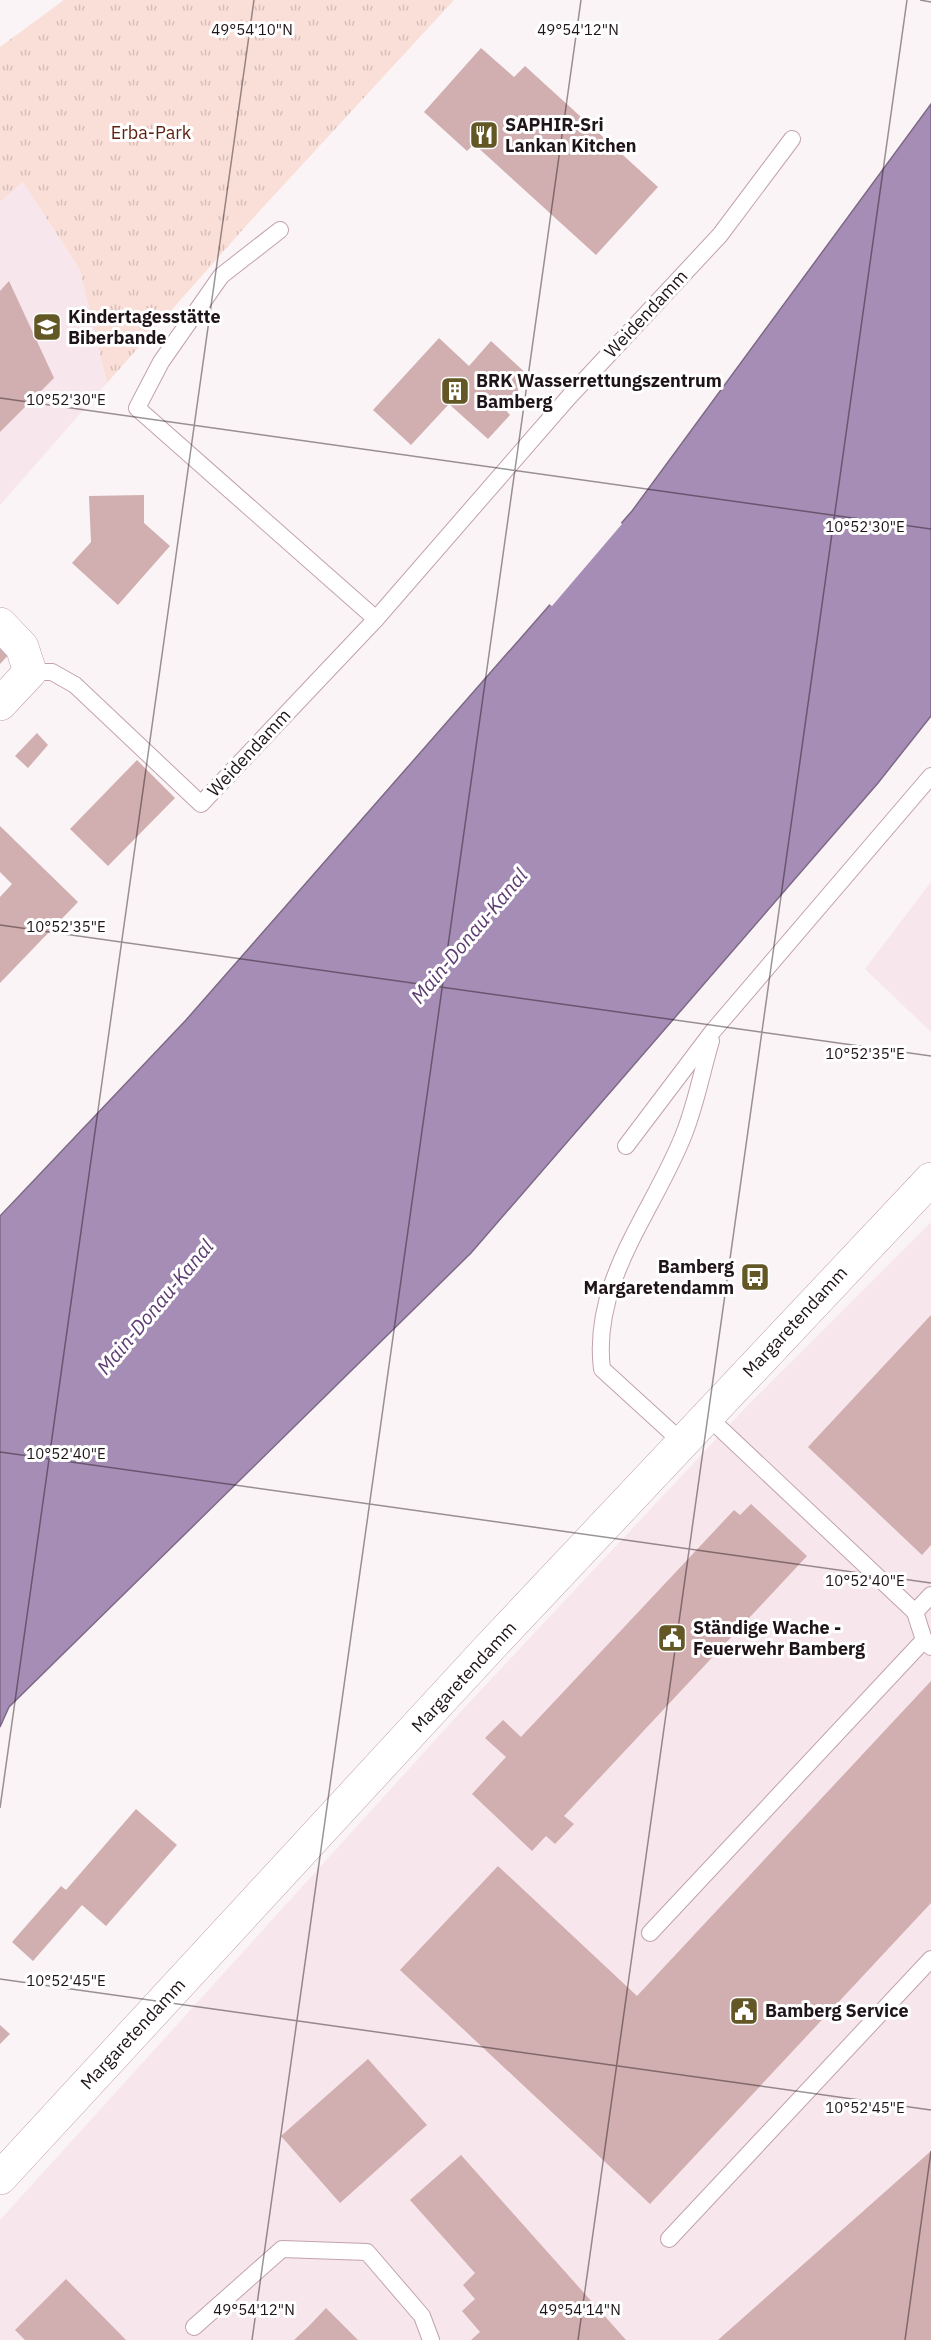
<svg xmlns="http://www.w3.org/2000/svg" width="931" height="2340" font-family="'IBM Plex Sans',sans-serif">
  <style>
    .built { fill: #f7e6ec }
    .park { fill: url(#park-tufts) }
    .water { fill: #a58db6; stroke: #7d6987; stroke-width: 1.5 }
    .pier { fill: #fbf4f6 }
    .building { fill: #d1aeaf }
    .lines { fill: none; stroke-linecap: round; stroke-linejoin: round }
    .service-casing { stroke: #c2a2ae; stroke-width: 18 }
    .minor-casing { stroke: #c2a2ae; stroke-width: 34 }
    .tertiary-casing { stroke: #c2a2ae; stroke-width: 34 }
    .service { stroke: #fff; stroke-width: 16 }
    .minor { stroke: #fff; stroke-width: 33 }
    .tertiary { stroke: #fff; stroke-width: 33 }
    .ticks { fill: none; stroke: #1f1419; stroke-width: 1.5; stroke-opacity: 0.45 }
    .labels { text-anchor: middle; stroke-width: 6; stroke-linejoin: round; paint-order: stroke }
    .poi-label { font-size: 18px; font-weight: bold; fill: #1f1419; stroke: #fff; text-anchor: start }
    .park-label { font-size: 18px; fill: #5d1e0e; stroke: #fff }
    .street-label { font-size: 18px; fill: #1f1419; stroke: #fff }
    .water-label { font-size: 20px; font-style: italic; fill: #5d3b71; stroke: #fff }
    .ticks-label { font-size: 15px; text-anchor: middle; fill: #1f1419; stroke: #fff; stroke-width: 6; stroke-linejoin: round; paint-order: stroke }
  </style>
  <defs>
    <pattern id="park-tufts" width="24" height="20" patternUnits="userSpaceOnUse" patternTransform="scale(1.5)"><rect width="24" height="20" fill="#fadfd8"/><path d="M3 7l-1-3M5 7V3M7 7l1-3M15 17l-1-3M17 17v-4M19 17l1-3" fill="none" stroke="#d6beb9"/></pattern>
  </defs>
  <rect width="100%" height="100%" fill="#fbf4f6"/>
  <!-- built -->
  <g class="built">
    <polygon points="23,182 80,270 107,383 0,505 0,202"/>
    <polygon points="931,882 931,1032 865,969"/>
    <polygon points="931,1222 931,2340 0,2340 0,2220 466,1706 748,1405"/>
  </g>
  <!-- park -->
  <polygon class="park" points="64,0 454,0 253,218 107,383 80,270 23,182 0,202 0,47"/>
  <!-- water -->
  <polygon class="water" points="931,104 931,716 878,783 471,1253 9,1707 0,1727 0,1216 186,1020 632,511"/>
  <!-- pier -->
  <polygon class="pier" points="620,522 622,524 552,606 549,604"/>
  <!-- building -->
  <g class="building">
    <polygon points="481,48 514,77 525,66 658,187 596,255 474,144 467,151 424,112"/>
    <polygon points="9,281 54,378 0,432 0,291"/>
    <polygon points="439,338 469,366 491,341 530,377 503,407 510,415 488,439 449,404 411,445 373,410"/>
    <polygon points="144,495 144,523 170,546 118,605 72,563 91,542 89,496"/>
    <polygon points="0,642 11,652 0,664"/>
    <polygon points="37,733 48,745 28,768 15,756"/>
    <polygon points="137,760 175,798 108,866 70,829"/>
    <polygon points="0,826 78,902 0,983 0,897 12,884 0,872"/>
    <polygon points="931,1315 931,1545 922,1555 808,1447"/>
    <polygon points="751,1504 807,1556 564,1816 574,1824 555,1844 546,1836 532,1851 472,1794 506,1757 485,1738 503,1720 521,1737 734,1510 740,1515"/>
    <polygon points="931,1681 931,1903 650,2204 400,1970 498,1866 637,1996"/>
    <polygon points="136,1809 177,1845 106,1926 82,1905 33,1961 12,1942 61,1886 66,1890"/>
    <polygon points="0,2025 10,2034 0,2044"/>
    <polygon points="368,2059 427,2125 340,2203 281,2136"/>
    <polygon points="931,2151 931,2340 718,2340"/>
    <polygon points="461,2155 626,2340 471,2340 480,2332 462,2311 475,2299 463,2285 475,2273 410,2200"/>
    <polygon points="66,2279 126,2340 25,2340 15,2330"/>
    <polygon points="326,2308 358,2340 294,2340 309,2326"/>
  </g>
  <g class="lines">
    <!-- service casing -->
    <g class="service-casing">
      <g id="service">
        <polyline points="280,230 221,276 161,362 137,408 376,619"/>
        <polyline points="30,672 52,672 75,685 201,804 376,619 568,398 720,235 792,139"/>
        <polyline points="626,1146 713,1031 931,776"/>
        <polyline points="707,1416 915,1612 931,1595"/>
        <path d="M682,1442l-80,-73c-11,-88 52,-158 82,-235 12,-30 18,-63 27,-93"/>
        <polyline points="915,1612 924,1640 931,1647"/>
        <polyline points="650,1933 924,1640"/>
        <polyline points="669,2239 931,1959"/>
        <polyline points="194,2327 282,2249 367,2252 422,2316 431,2340"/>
      </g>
    </g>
    <!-- minor casing -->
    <g class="minor-casing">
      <polyline id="minor" points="0,624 22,647 30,672 0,704"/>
    </g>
    <!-- tertiary casing -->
    <g class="tertiary-casing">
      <polyline id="tertiary" points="0,2178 490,1647 931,1179"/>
    </g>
    <!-- service -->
    <use href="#service" class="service"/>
    <!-- minor -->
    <use href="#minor" class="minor"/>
    <!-- tertiary -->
    <use href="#tertiary" class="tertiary"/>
  </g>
  <!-- ticks -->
  <path class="ticks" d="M920,0l11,2M0,398l931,131M0,925l931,131M0,1452l931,131M0,1808l254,-1808M0,1979l931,131M252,2340l329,-2340M578,2340l329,-2340M905,2340l26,-189"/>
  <!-- icons -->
  <defs>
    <g id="restaurant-square" transform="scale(1.5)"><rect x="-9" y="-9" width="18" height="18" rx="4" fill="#635825" stroke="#fff"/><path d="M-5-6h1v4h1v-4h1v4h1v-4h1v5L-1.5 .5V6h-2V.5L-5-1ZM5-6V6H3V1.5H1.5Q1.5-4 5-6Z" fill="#fff"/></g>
    <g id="school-square" transform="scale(1.5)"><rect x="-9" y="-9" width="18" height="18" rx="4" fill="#635825" stroke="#fff"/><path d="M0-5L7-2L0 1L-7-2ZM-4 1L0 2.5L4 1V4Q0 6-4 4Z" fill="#fff"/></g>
    <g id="building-square" transform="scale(1.5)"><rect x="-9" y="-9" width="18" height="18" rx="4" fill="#635825" stroke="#fff"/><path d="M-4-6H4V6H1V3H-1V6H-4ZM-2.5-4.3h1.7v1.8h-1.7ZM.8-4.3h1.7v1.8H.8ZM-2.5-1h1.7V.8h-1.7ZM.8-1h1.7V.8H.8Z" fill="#fff"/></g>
    <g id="bus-square" transform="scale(1.5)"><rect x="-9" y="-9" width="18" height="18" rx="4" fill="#635825" stroke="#fff"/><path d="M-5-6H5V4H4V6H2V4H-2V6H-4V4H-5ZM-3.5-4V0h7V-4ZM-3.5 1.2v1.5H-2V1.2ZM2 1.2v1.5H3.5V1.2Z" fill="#fff"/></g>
    <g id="civic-square" transform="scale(1.5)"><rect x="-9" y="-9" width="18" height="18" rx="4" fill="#635825" stroke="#fff"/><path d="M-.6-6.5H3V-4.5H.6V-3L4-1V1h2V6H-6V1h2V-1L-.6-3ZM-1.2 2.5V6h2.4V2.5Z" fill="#fff"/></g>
  </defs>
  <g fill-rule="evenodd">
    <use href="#restaurant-square" x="484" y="135"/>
    <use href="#school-square" x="47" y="327"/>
    <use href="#building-square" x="455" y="391"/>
    <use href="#bus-square" x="755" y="1277"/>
    <use href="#civic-square" x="672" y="1638"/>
    <use href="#civic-square" x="744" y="2011"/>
  </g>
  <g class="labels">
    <!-- poi labels -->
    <g class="poi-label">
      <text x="505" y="131">SAPHIR-Sri<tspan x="505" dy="21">Lankan Kitchen</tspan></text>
      <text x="68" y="323">Kindertagesstätte<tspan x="68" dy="21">Biberbande</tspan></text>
      <text x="476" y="387">BRK Wasserrettungszentrum<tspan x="476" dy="21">Bamberg</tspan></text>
      <text x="734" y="1273" text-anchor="end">Bamberg<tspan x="734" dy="21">Margaretendamm</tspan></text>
      <text x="693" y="1634">Ständige Wache -<tspan x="693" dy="21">Feuerwehr Bamberg</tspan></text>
      <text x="765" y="2017">Bamberg Service</text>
    </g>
    <!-- park labels -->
    <g class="park-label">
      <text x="151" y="139">Erba-Park</text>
    </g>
    <!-- street labels -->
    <g class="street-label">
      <text transform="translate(646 314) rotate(-47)" y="6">Weidendamm</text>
      <text transform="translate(249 753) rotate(-47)" y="6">Weidendamm</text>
      <text transform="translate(795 1322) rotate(-47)" y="6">Margaretendamm</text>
      <text transform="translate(464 1677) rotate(-47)" y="6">Margaretendamm</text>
      <text transform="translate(133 2034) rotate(-47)" y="6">Margaretendamm</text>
    </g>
    <!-- water labels -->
    <g class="water-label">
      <text transform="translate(469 936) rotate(-50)" y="7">Main-Donau-Kanal</text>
      <text transform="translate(155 1307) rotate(-50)" y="7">Main-Donau-Kanal</text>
    </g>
  </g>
  <g class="ticks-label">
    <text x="252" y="35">49°54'10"N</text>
    <text x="578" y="35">49°54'12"N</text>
    <text x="66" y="405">10°52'30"E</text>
    <text x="865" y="532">10°52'30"E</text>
    <text x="66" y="932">10°52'35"E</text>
    <text x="865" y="1059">10°52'35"E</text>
    <text x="66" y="1459">10°52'40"E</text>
    <text x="865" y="1586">10°52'40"E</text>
    <text x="66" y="1986">10°52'45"E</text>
    <text x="865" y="2113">10°52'45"E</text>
    <text x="254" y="2315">49°54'12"N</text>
    <text x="580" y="2315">49°54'14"N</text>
  </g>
</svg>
